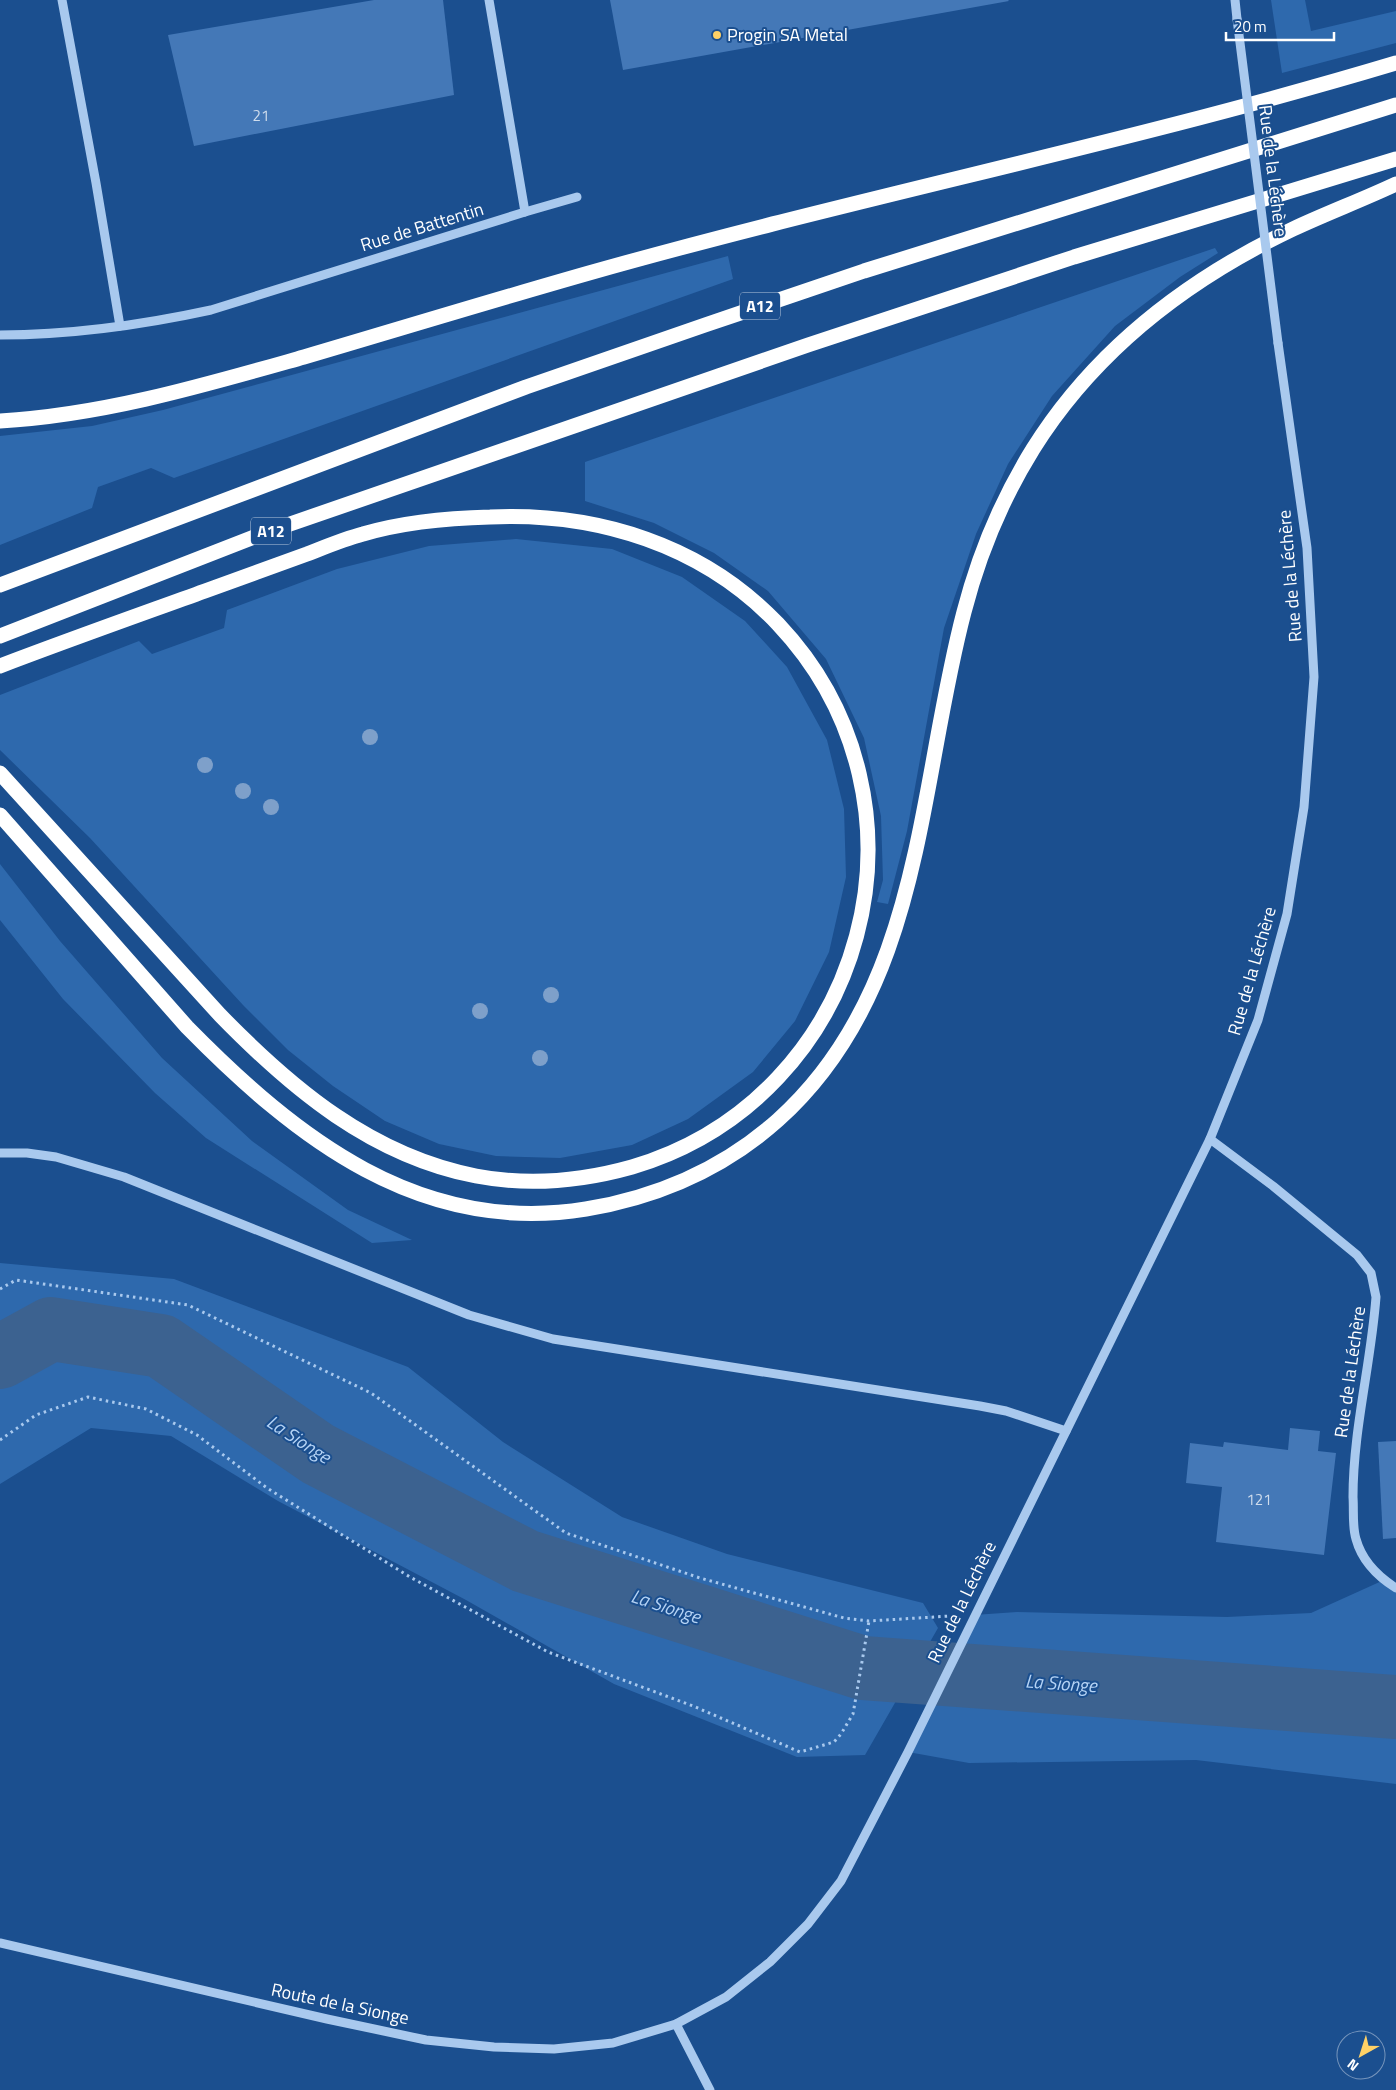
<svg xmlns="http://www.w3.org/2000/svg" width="1396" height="2090" font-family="'Titillium Web',sans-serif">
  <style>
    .green { fill: #2e69ad }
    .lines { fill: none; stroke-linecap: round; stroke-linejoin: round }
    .river { stroke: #3c6290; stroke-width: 64 }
    .building { fill: #4478b7 }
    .path { stroke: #a9c9ee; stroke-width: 3; stroke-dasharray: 2.5 4; stroke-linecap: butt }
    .minor { stroke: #a9c9ee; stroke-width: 9 }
    .highway { stroke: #fff; stroke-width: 15 }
    .minor-bridge { stroke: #a9c9ee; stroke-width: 9 }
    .tree { fill: #7ea0ca }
    .poi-dot { fill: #ffd166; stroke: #1b4f8f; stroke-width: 2 }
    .labels { text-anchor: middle; stroke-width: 4; stroke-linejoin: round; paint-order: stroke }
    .number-label { font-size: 15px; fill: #d0dded }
    .shield { fill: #1b4f8f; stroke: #bbcadd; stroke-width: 1 }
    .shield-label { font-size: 16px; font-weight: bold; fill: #fff }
    .poi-label { font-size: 18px; fill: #fff; stroke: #1b4f8f; text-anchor: start }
    .street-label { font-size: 18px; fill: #fff; stroke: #1b4f8f }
    .water-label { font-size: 19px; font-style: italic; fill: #b5d3f5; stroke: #1b4f8f }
  </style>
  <rect width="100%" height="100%" fill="#1b4f8f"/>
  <!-- green -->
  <g class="green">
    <polygon points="1271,0 1305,0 1311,31 1396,11 1396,43 1282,73"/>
    <polygon points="1215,248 1218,253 1180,277 1115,326 1052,396 1008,464 976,534 944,628 907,831 888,904 877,902 883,880 881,816 864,738 826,659 768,591 714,553 654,523 585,501 585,462"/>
    <polygon points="728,256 733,279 174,478 151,468 98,487 92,508 0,545 0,436 92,426 163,410"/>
    <polygon points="516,539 612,549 682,577 745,621 787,667 827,740 844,809 846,877 829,952 795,1021 753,1072 688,1119 632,1145 560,1158 496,1156 439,1144 385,1121 333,1086 288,1050 243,1005 90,838 0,750 0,695 139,641 152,654 224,628 227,610 337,569 429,546"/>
    <polygon points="0,864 60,941 162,1058 252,1141 348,1210 412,1240 372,1243 206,1138 155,1093 63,999 0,920"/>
    <polygon points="0,1263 174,1279 408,1367 503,1442 622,1517 727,1554 923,1603 938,1628 865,1755 797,1757 614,1684 466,1600 278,1501 171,1436 91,1428 0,1484"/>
    <polygon points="1384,1580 1396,1588 1396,1784 1196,1760 969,1763 908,1752 974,1615 1017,1612 1227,1617 1311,1613"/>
  </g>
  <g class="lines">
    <!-- river -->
    <polyline class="river" points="0,1357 51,1329 161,1346 318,1454 525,1561 863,1668 1396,1707"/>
  </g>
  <!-- building -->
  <g class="building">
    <polygon points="374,0 443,0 454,95 194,146 168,35"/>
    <polygon points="610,0 1008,0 1009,1 623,70"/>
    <polygon points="1290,1428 1320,1431 1318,1451 1336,1453 1324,1555 1216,1542 1222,1487 1186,1483 1190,1443 1223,1447 1224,1442 1288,1450"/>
    <polygon points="1396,1441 1396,1538 1383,1539 1378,1442"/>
  </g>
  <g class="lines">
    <!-- path -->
    <g class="path">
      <polyline points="0,1289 16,1280 188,1305 371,1393 566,1533 700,1578 844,1618 869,1621 950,1616"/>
      <polyline points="0,1440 36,1415 88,1397 146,1409 197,1435 267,1488 410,1577 548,1652 693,1706 800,1752 834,1742 841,1734 853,1714 869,1621"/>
    </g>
    <!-- minor -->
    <g class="minor">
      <polyline points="62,0 96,183 120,326"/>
      <polyline points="1235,0 1237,19"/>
      <polyline points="525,212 577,197"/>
      <path d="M0,335c70,0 142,-10 211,-25l314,-98 -36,-212"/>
      <path d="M1210,1139l63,47 84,69 14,18 5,24c-5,67 -23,133 -23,200 1,14 -1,29 3,42 6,22 21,37 40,49"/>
      <polyline points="0,1153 27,1153 56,1157 124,1177 469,1315 553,1339 980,1406 1006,1411 1066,1431"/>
      <polyline points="0,1943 327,2019 426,2040 494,2047 554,2049 613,2043 676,2024 726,1997 770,1962 808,1924 841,1881 908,1752 1210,1139 1258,1020 1287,914 1304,807 1314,677 1307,548 1278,343"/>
      <polyline points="676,2024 710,2090"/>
    </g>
    <!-- highway -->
    <g class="highway">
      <path d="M0,421c104,-6 205,-36 304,-64 95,-28 190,-57 285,-84 268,-76 541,-130 807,-210"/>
      <polyline points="0,585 526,387 705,325 864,271 1396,105"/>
      <polyline points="0,636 267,532 808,345 1074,257 1396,159"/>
      <path d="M0,666c68,-26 136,-50 205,-75 34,-12 68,-25 102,-37 18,-7 37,-15 56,-20 41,-12 85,-16 127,-17 107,-5 213,28 288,107 168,178 90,473 -146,543 -50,14 -104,19 -156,9 -104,-20 -184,-87 -256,-161l-220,-242"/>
      <path d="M0,815l187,212c109,111 233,209 399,182 72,-12 137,-40 192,-89 145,-130 140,-334 186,-508 15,-58 38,-113 69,-163 62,-99 155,-170 260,-220 34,-16 69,-29 103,-45"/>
    </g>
    <!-- minor-bridge -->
    <polyline class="minor-bridge" points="1237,19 1278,343"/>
  </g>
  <!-- trees -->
  <g class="tree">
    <circle cx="370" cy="737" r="8"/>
    <circle cx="205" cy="765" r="8"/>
    <circle cx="243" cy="791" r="8"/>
    <circle cx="271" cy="807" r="8"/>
    <circle cx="551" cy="995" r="8"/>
    <circle cx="480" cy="1011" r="8"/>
    <circle cx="540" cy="1058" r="8"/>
  </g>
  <!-- markers -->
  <circle class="poi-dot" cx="717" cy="35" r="5"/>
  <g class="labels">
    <!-- number labels -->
    <g class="number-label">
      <text x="261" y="121">21</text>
      <text x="1259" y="1505">121</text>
    </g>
    <!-- shield labels -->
    <g class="shield">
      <rect x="740" y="292.5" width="40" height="27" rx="4"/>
      <rect x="251" y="517.5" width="40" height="27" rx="4"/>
    </g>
    <g class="shield-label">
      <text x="760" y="312">A12</text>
      <text x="271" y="537">A12</text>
    </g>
    <!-- poi labels -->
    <g class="poi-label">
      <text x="727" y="41">Progin SA Metal</text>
    </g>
    <!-- street labels -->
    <g class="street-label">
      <text transform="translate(1273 171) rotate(83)" y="6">Rue de la Léchère</text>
      <text transform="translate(422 227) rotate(-17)" y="6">Rue de Battentin</text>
      <text transform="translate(1290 576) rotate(-95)" y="6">Rue de la Léchère</text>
      <text transform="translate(1252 971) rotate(-74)" y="6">Rue de la Léchère</text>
      <text transform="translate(1350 1372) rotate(-82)" y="6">Rue de la Léchère</text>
      <text transform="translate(962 1602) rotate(-64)" y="6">Rue de la Léchère</text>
      <text transform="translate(340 2004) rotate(12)" y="6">Route de la Sionge</text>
    </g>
    <!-- water labels -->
    <g class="water-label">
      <text transform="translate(299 1439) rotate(33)" y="7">La Sionge</text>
      <text transform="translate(666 1606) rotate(18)" y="7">La Sionge</text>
      <text transform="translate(1061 1683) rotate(4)" y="7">La Sionge</text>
    </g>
  </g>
  <!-- north arrow -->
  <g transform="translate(1361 2055) rotate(219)"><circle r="24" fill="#1b4f8f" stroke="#7695bc"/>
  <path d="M0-4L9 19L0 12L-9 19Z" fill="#ffd166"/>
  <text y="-8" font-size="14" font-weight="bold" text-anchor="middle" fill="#ffffff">N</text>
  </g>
  <!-- scale -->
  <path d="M1226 32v8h108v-8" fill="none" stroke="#ffffff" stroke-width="2.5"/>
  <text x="1234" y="32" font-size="15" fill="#ffffff" stroke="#1b4f8f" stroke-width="4" paint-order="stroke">20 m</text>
</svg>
